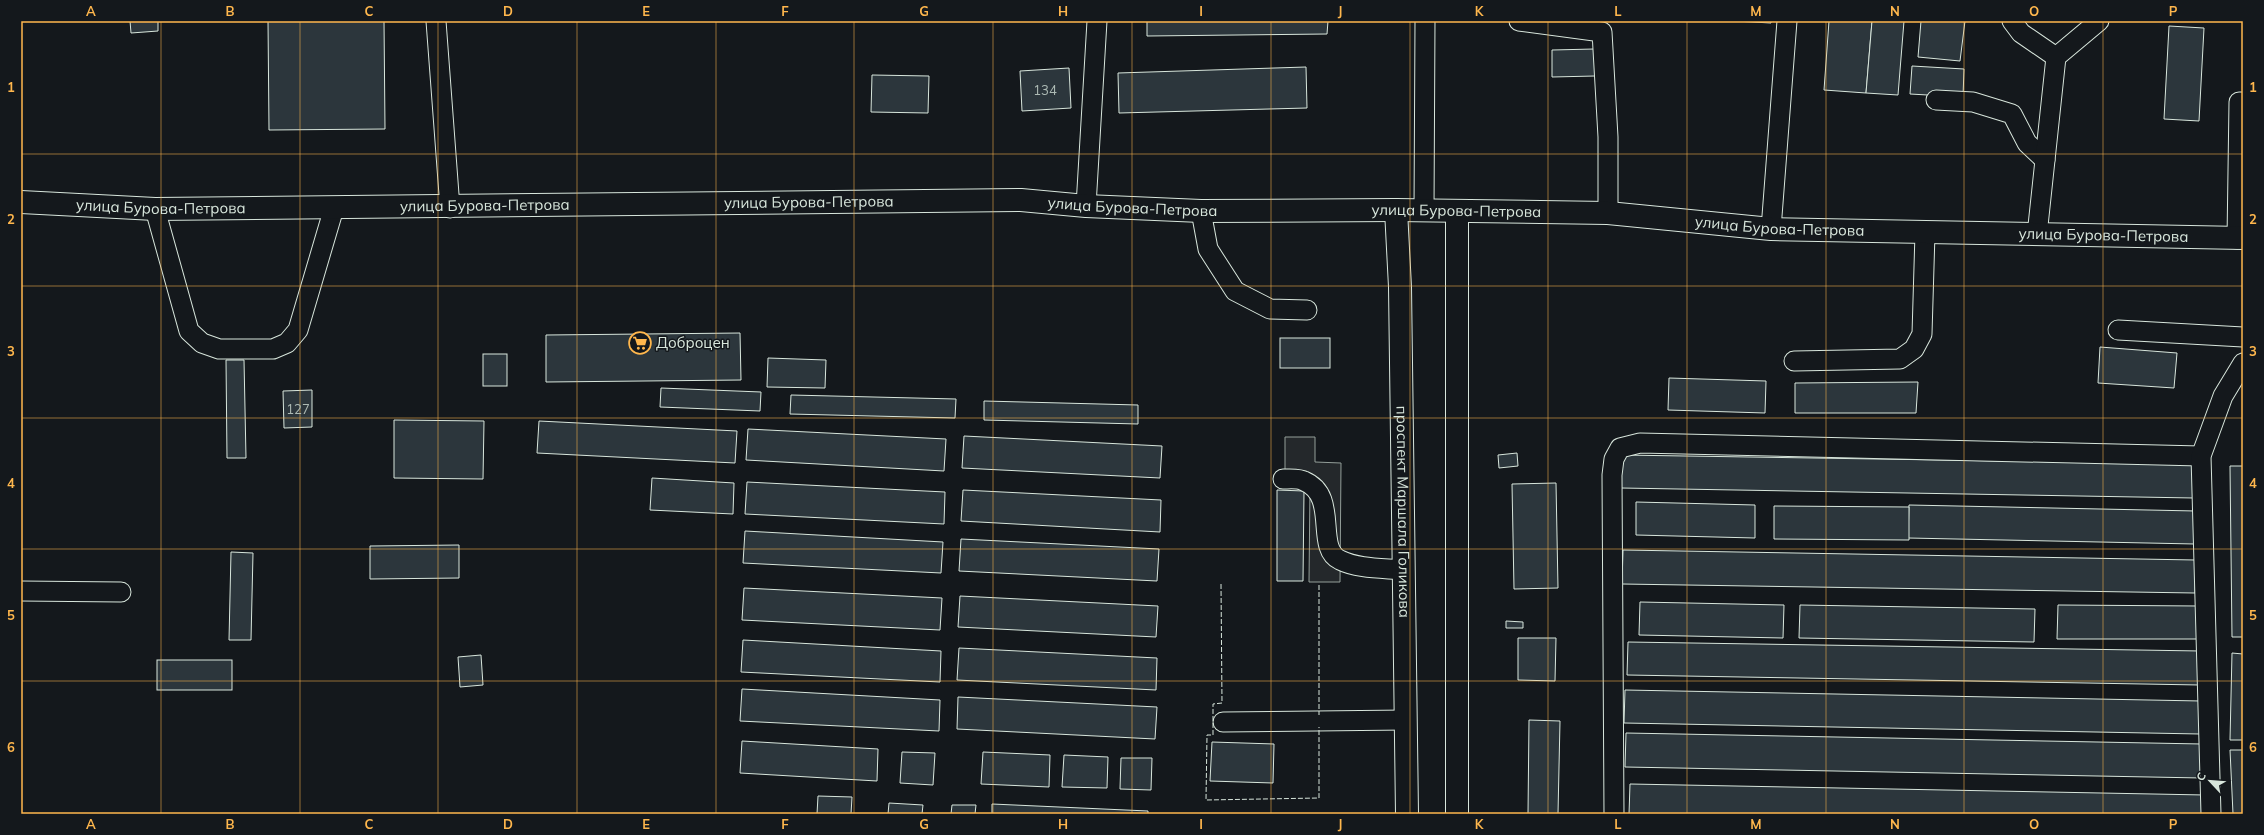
<svg xmlns="http://www.w3.org/2000/svg" width="2264" height="835" font-family="Mulish,sans-serif">
  <style>
    .parking { fill: #24282b; stroke: #939e99 }
    .building { fill: #2c363c; stroke: #d8e6dc }
    .lines { fill: none; stroke-linecap: round; stroke-linejoin: round }
    .minor-casing { stroke: #d8e6dc; stroke-width: 21 }
    .major-casing { stroke: #d8e6dc; stroke-width: 24 }
    .minor { stroke: #14181c; stroke-width: 19 }
    .major { stroke: #14181c; stroke-width: 22 }
    .fence { stroke: #d8e6dc; stroke-width: 1; stroke-dasharray: 5 2; stroke-linecap: butt }
    .grid { fill: none; stroke: #ffb74d; stroke-width: 1; stroke-opacity: 0.55 }
    .labels { text-anchor: middle; stroke-width: 3; stroke-linejoin: round; paint-order: stroke }
    .number-label { font-size: 13px; fill: #adbab4 }
    .street-label { font-size: 15px; fill: #d8e6dc; stroke: #14181c }
    .poi-label { font-size: 15px; fill: #d8e6dc; stroke: #14181c; text-anchor: start }
    .neatline { fill: none; stroke: #ffb74d; stroke-width: 1.5 }
    .grid-label { font-size: 13px; text-anchor: middle; font-weight: bold; fill: #ffb74d }
  </style>
  <rect width="100%" height="100%" fill="#14181c"/>
  <!-- parking -->
  <polygon class="parking" points="1285,437 1315,437 1315,462 1341,463 1340,582 1309,582 1310,487 1285,486"/>
  <!-- building -->
  <g class="building">
    <polygon points="130,21 158,21 158,31 131,33"/>
    <polygon points="268,21 384,21 385,129 269,130"/>
    <polygon points="1147,21 1328,21 1327,34 1147,36"/>
    <polygon points="1735,21 1771,21 1771,23"/>
    <polygon points="1829,21 1872,21 1866,93 1824,90"/>
    <polygon points="1872,21 1904,21 1898,95 1866,93"/>
    <polygon points="1921,21 1965,21 1960,61 1918,57"/>
    <polygon points="2169,26 2204,28 2199,121 2164,119"/>
    <polygon points="1594,49 1595,76 1552,77 1552,50"/>
    <polygon points="1912,66 1964,69 1963,97 1910,94"/>
    <polygon points="1306,67 1307,108 1119,113 1118,73"/>
    <polygon points="1069,68 1071,108 1022,111 1020,71"/>
    <polygon points="872,75 929,76 928,113 871,112"/>
    <polygon points="740,333 741,380 546,382 546,335"/>
    <rect x="1280" y="338" width="50" height="30"/>
    <polygon points="2100,347 2177,353 2174,388 2098,383"/>
    <rect x="483" y="354" width="24" height="32"/>
    <polygon points="768,358 826,360 825,388 767,387"/>
    <polygon points="226,360 244,360 246,458 227,458"/>
    <polygon points="1669,378 1766,381 1765,413 1668,410"/>
    <polygon points="1918,382 1916,413 1795,413 1795,383"/>
    <polygon points="661,388 761,392 760,411 660,407"/>
    <polygon points="312,390 312,427 284,428 283,391"/>
    <polygon points="791,395 956,399 955,418 790,414"/>
    <polygon points="984,401 1138,405 1138,424 984,420"/>
    <polygon points="394,420 484,421 483,479 394,478"/>
    <polygon points="539,421 737,431 735,463 537,453"/>
    <polygon points="748,429 946,439 944,471 746,460"/>
    <polygon points="964,436 1162,446 1160,478 962,468"/>
    <polygon points="1517,453 1518,466 1499,468 1498,455"/>
    <polygon points="1622,455 2195,464 2194,498 1621,488"/>
    <polygon points="2230,466 2243,466 2243,637 2232,637"/>
    <polygon points="652,478 734,483 733,514 650,510"/>
    <polygon points="747,482 945,492 944,524 745,514"/>
    <polygon points="1556,483 1558,588 1514,589 1512,484"/>
    <polygon points="963,490 1161,500 1160,532 961,521"/>
    <polygon points="1277,490 1304,491 1303,581 1277,581"/>
    <polygon points="1636,502 1755,505 1755,538 1636,535"/>
    <polygon points="1909,505 2196,511 2195,544 1908,538"/>
    <polygon points="1774,506 1909,507 1909,540 1774,539"/>
    <polygon points="745,531 943,542 941,573 743,563"/>
    <polygon points="961,539 1159,549 1157,581 959,571"/>
    <polygon points="459,545 459,578 370,579 370,546"/>
    <polygon points="1623,550 2196,560 2195,593 1622,584"/>
    <polygon points="231,552 253,553 251,640 229,640"/>
    <polygon points="744,588 942,598 940,630 742,620"/>
    <polygon points="960,596 1158,606 1156,637 958,627"/>
    <polygon points="1640,602 1784,605 1783,638 1639,635"/>
    <polygon points="1800,605 2035,609 2034,642 1799,638"/>
    <polygon points="2058,605 2200,606 2200,639 2057,639"/>
    <polygon points="1506,621 1523,622 1523,628 1506,628"/>
    <polygon points="1518,638 1556,638 1555,681 1518,680"/>
    <polygon points="743,640 941,651 940,682 741,672"/>
    <polygon points="1628,642 2201,651 2200,685 1627,675"/>
    <polygon points="959,648 1157,658 1156,690 957,680"/>
    <polygon points="2232,653 2243,654 2243,740 2230,740"/>
    <polygon points="481,655 483,685 460,687 458,657"/>
    <rect x="157" y="660" width="75" height="30"/>
    <polygon points="742,689 940,700 939,731 740,721"/>
    <polygon points="1625,690 2201,701 2200,734 1624,723"/>
    <polygon points="958,697 1157,707 1155,739 957,729"/>
    <polygon points="1529,720 1560,721 1558,814 1528,814"/>
    <polygon points="1626,733 2202,744 2202,778 1625,767"/>
    <polygon points="742,741 878,749 877,781 740,773"/>
    <polygon points="1212,742 1274,744 1273,783 1210,781"/>
    <polygon points="2230,750 2243,750 2243,814 2233,814"/>
    <polygon points="902,752 935,753 933,785 900,783"/>
    <polygon points="983,752 1050,755 1049,787 981,784"/>
    <polygon points="1064,755 1108,757 1107,788 1062,787"/>
    <polygon points="1121,758 1152,758 1151,790 1120,789"/>
    <polygon points="1630,784 2205,795 2205,814 1629,814"/>
    <polygon points="818,796 852,797 851,814 817,814"/>
    <polygon points="889,803 923,805 922,814 888,814"/>
    <polygon points="992,804 1148,811 1148,814 992,814"/>
    <polygon points="952,805 976,805 975,814 951,814"/>
  </g>
  <g class="lines">
    <!-- minor casing -->
    <g class="minor-casing">
      <g id="minor">
        <polyline points="436,21 450,208"/>
        <polyline points="1519,21 1602,32 1608,137 1608,213"/>
        <polyline points="2012,21 2021,33 2056,57"/>
        <polyline points="1936,100 1973,102 2012,114 2027,143 2045,160"/>
        <polyline points="1086,206 1097,21"/>
        <polyline points="155,209 189,331 202,343 219,349 273,349 287,343 298,330 334,208"/>
        <polyline points="1424,210 1425,21"/>
        <polyline points="1201,211 1208,249 1235,291 1270,309 1307,310"/>
        <polyline points="1771,229 1787,21"/>
        <polyline points="2037,235 2056,57 2099,21"/>
        <polyline points="2237,239 2239,102 2243,102"/>
        <polyline points="2118,330 2243,337"/>
        <polyline points="1794,361 1900,359 1914,349 1922,334 1925,233"/>
        <path d="M1283,479c6,0 16,-1 21,2 36,15 10,67 36,79 18,9 43,8 64,10"/>
        <polyline points="21,591 121,592"/>
        <polyline points="1223,722 1406,720"/>
        <polyline points="1614,814 1612,475 1614,459 1620,448 1640,443 2201,456"/>
        <polyline points="2211,814 2201,456 2223,396 2243,363"/>
      </g>
    </g>
    <!-- major casing -->
    <g class="major-casing">
      <g id="major">
        <path id="s1" d="M21,202l134,7 866,-9 65,6 115,5 195,-1 212,3 163,16 472,9"/>
        <path id="s2" d="M1396,210l4,77 7,527"/>
        <polyline points="1457,211 1457,814"/>
      </g>
    </g>
    <!-- minor -->
    <use href="#minor" class="minor"/>
    <!-- major -->
    <use href="#major" class="major"/>
    <!-- fence -->
    <g class="fence">
      <polyline points="1221,584 1222,703 1213,704 1213,735 1207,735 1206,800 1319,798 1319,727"/>
      <polyline points="1319,585 1319,715"/>
    </g>
  </g>
  <!-- grid -->
  <path class="grid" d="M161,21v793M300,21v793M438,21v793M577,21v793M716,21v793M854,21v793M993,21v793M1132,21v793M1271,21v793M1410,21v793M1548,21v793M1687,21v793M1826,21v793M1964,21v793M2103,21v793M21,154h2222M21,286h2222M21,418h2222M21,549h2222M21,681h2222"/>
  <!-- icons -->
  <defs>
    <g id="supermarket-ring" transform="scale(1.15)"><circle r="9.5" fill="#14181c" stroke="#ffb74d" stroke-width="1.5"/><path d="M-6-5.5h2.5l.6 2H6L4.5 2H-2.5L-4.4-4H-6ZM-1.5 3.2a1.3 1.3 0 1 0 .1 0ZM3 3.2a1.3 1.3 0 1 0 .1 0Z" fill="#ffb74d"/></g>
  </defs>
  <g fill-rule="evenodd">
    <use href="#supermarket-ring" x="640" y="343"/>
  </g>
  <g class="labels">
    <!-- number labels -->
    <g class="number-label">
      <text x="1045" y="95">134</text>
      <text x="298" y="414">127</text>
    </g>
    <!-- street labels -->
    <g class="street-label">
      <text dy="5" stroke="none"><textPath href="#s1" startOffset="788">улица Бурова-Петрова</textPath></text>
      <text dy="5" stroke="none"><textPath href="#s1" startOffset="1112">улица Бурова-Петрова</textPath></text>
      <text dy="5" stroke="none"><textPath href="#s1" startOffset="140">улица Бурова-Петрова</textPath></text>
      <text dy="5" stroke="none"><textPath href="#s1" startOffset="464">улица Бурова-Петрова</textPath></text>
      <text dy="5" stroke="none"><textPath href="#s1" startOffset="1436">улица Бурова-Петрова</textPath></text>
      <text dy="5" stroke="none"><textPath href="#s1" startOffset="1760">улица Бурова-Петрова</textPath></text>
      <text dy="5" stroke="none"><textPath href="#s1" startOffset="2084">улица Бурова-Петрова</textPath></text>
      <text dy="5" stroke="none"><textPath href="#s2" startOffset="302">проспект Маршала Голикова</textPath></text>
    </g>
    <!-- poi labels -->
    <g class="poi-label">
      <text x="656" y="348">Доброцен</text>
    </g>
  </g>
  <!-- border -->
  <rect width="2264" height="835" fill="none" stroke="#14181c" stroke-width="44"/>
  <!-- north arrow -->
  <g transform="translate(2210 781) rotate(296)" stroke="#14181c" stroke-width="3" paint-order="stroke">
  <path d="M0-3L7 15L0 10L-7 15Z" fill="#d8e6dc"/>
  <text y="-6" font-size="11" font-weight="bold" text-anchor="middle" fill="#d8e6dc">С</text>
  </g>
  <rect x="22" y="22" width="2220" height="791" class="neatline"/>
  <g class="grid-label">
    <text x="91" y="16">A</text>
    <text x="230" y="16">B</text>
    <text x="369" y="16">C</text>
    <text x="508" y="16">D</text>
    <text x="646" y="16">E</text>
    <text x="785" y="16">F</text>
    <text x="924" y="16">G</text>
    <text x="1063" y="16">H</text>
    <text x="1201" y="16">I</text>
    <text x="1340" y="16">J</text>
    <text x="1479" y="16">K</text>
    <text x="1618" y="16">L</text>
    <text x="1756" y="16">M</text>
    <text x="1895" y="16">N</text>
    <text x="2034" y="16">O</text>
    <text x="2173" y="16">P</text>
    <text x="11" y="92">1</text>
    <text x="2253" y="92">1</text>
    <text x="11" y="224">2</text>
    <text x="2253" y="224">2</text>
    <text x="11" y="356">3</text>
    <text x="2253" y="356">3</text>
    <text x="11" y="488">4</text>
    <text x="2253" y="488">4</text>
    <text x="11" y="620">5</text>
    <text x="2253" y="620">5</text>
    <text x="11" y="752">6</text>
    <text x="2253" y="752">6</text>
    <text x="91" y="829">A</text>
    <text x="230" y="829">B</text>
    <text x="369" y="829">C</text>
    <text x="508" y="829">D</text>
    <text x="646" y="829">E</text>
    <text x="785" y="829">F</text>
    <text x="924" y="829">G</text>
    <text x="1063" y="829">H</text>
    <text x="1201" y="829">I</text>
    <text x="1340" y="829">J</text>
    <text x="1479" y="829">K</text>
    <text x="1618" y="829">L</text>
    <text x="1756" y="829">M</text>
    <text x="1895" y="829">N</text>
    <text x="2034" y="829">O</text>
    <text x="2173" y="829">P</text>
  </g>
</svg>
